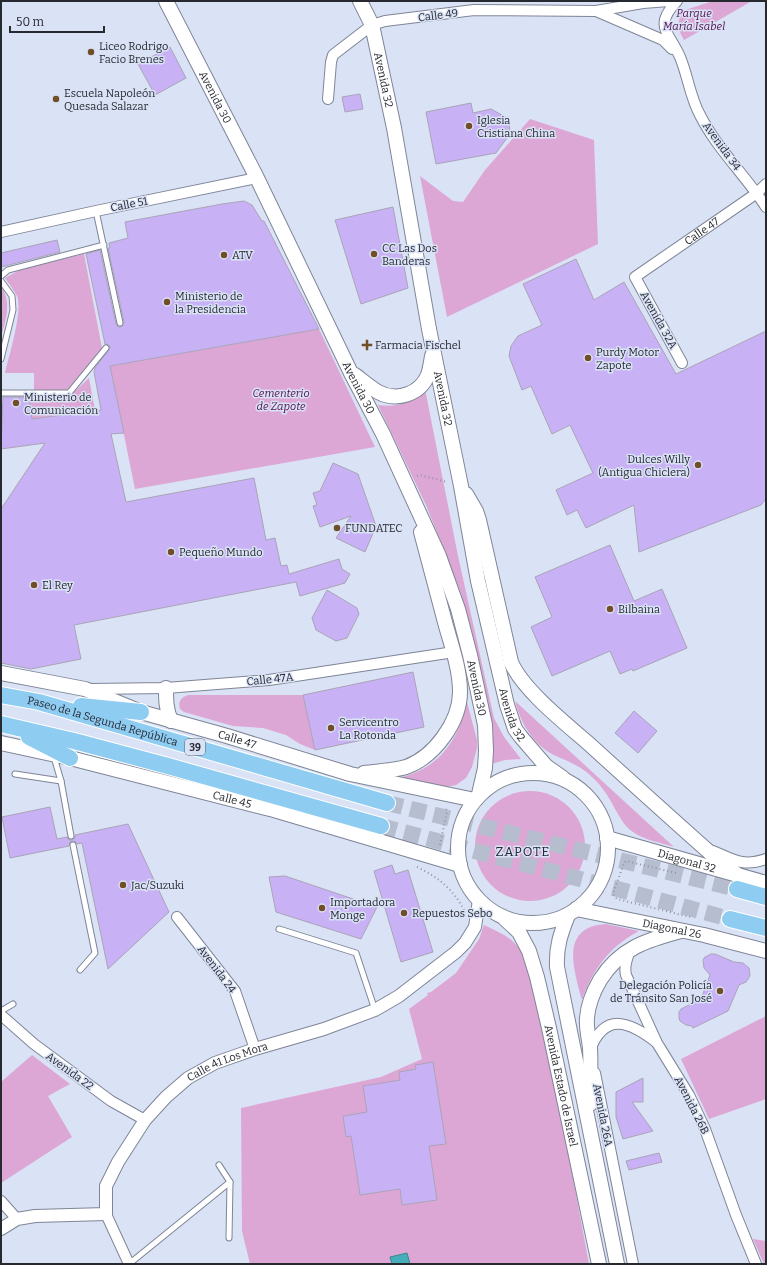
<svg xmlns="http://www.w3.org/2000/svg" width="767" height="1265" font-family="Bitter,serif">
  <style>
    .green { fill: #dda7d5 }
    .water { fill: #44afbb; stroke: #3b8791 }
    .building { fill: #c8b1f5; stroke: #aaa4b7 }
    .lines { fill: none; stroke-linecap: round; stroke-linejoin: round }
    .trunk-tunnel { stroke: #b6bdce; stroke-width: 16; stroke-dasharray: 16 8; stroke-linecap: butt }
    .service-casing { stroke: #7e8596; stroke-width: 7 }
    .minor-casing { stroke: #7e8596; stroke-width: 12 }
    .tertiary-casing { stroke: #7e8596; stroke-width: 14 }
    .secondary-casing { stroke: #7e8596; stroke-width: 16 }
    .trunk-casing { stroke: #fff; stroke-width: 18 }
    .path { stroke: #8f95a3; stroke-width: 2; stroke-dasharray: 1 3; stroke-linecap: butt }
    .service { stroke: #fff; stroke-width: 5 }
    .minor { stroke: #fff; stroke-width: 10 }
    .tertiary { stroke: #fff; stroke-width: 12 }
    .secondary { stroke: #fff; stroke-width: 14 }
    .trunk { stroke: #8eccf2; stroke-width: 16 }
    .poi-dot { fill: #714e27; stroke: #dae2f6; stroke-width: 1.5 }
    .labels { text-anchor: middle; stroke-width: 3; stroke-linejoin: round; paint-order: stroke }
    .shield { fill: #dae2f6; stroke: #5c606b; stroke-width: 1 }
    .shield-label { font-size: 10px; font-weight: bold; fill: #262930 }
    .park-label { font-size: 11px; font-style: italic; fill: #52104d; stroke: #dae2f6 }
    .street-label { font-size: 11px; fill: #262930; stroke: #dae2f6 }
    .poi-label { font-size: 11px; fill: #262930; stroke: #dae2f6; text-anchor: start }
    .quarter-label { font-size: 13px; letter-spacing: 1px; fill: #252a39; stroke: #dae2f6 }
  </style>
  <rect width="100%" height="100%" fill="#dae2f6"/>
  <!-- green -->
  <g class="green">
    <path d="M713,1h39l-68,39c-7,-12 -7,-16 -2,-29z"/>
    <polygon points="530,119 594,140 598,244 447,317 420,176 453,201 463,202 485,170"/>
    <path d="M84,254l18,94 -35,42h-33v-17h-29c4,-18 18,-61 12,-77 -3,-6 -8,-12 -12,-18l18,-10z"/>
    <path d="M1,286c11,17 5,33 0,51z"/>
    <polygon points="319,329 375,447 135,489 110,366"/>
    <polygon points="89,378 95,410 32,419 29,398 70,396"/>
    <path d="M425,389l33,167 36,162 10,19 17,22 -16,1 -14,4 2,-20 -4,-33 -17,-79 -11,-39 -35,-88 -48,-100c22,3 30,-3 47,-16z"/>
    <path d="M188,695h115l12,55 -15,-6 -14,-9 -23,-7 -30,-2 -49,-14 -4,-3c-2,-7 0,-11 8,-14z"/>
    <path d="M515,701l159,146c-15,-5 -36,-8 -47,-20 -5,-5 -8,-12 -12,-18 -6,-12 -13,-23 -23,-32 -10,-10 -22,-15 -34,-20 -23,-10 -37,-32 -43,-56z"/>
    <path d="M467,702l10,38v8l-5,19 -6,11 -10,7 -15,3 -43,-10c41,-9 60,-37 69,-76z"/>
    <circle cx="530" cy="846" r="55"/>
    <path d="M606,924l33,7c-30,16 -46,38 -57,69 -8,-31 -23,-73 24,-76z"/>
    <path d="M484,925c25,12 30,13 45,38l37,177 23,124h-339l-8,-33 -1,-123 140,-31 41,-18 -13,-50 19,-14 -1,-2 4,-1 25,-19 23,-34z"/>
    <polygon points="766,1016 766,1099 709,1119 681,1059"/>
    <polygon points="32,1055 70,1084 48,1096 72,1137 1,1183 1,1082"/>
    <polygon points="753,1239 766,1241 766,1264 764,1264"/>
  </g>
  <!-- water -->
  <polygon class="water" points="407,1253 410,1264 392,1264 390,1257"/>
  <!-- building -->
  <g class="building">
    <polygon points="170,47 186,78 155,95 138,64"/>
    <polygon points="360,94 363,109 345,112 342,97"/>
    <polygon points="471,103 473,113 491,109 509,119 510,134 496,153 436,164 426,112"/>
    <polygon points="244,201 252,205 262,221 264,221 319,329 110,366 124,433 111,434 126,502 254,478 266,540 275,538 281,566 287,565 289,574 339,559 342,569 350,574 345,583 300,596 296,582 74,625 81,659 31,669 1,663 1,509 45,443 1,449 3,397 29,397 32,419 101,410 94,372 95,368 110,348 109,345 105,344 86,254 100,250 116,324 118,327 121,327 124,322 108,248 110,248 109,243 128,238 125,222 222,204"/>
    <polygon points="393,207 408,288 361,304 335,220"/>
    <polygon points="57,240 60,252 1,267 1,253"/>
    <polygon points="576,259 594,300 624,282 676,374 766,331 766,499 761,505 639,552 634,505 586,528 577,510 567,515 556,490 593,473 570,425 552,434 531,386 522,390 509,356 511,346 518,336 542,325 523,284"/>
    <polygon points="333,463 358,474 376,526 365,552 336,538 351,516 320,527 313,506 317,505 313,493 320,491"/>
    <polygon points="610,545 634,601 662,589 687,648 633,671 632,669 620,674 610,651 552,676 531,627 552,617 535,577"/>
    <polygon points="327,590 357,608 359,614 347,638 336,641 316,630 312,618"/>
    <polygon points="413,672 424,727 315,750 303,695"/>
    <polygon points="634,711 657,731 638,753 615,733"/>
    <polygon points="50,807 57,839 67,837 69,840 72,840 75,838 75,835 128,824 169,912 108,969 82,843 77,844 76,842 73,841 70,842 69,846 10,858 2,817"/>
    <polygon points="392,865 395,874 408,870 433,952 401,962 374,871"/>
    <polygon points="285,876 377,907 361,939 276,912 269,877"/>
    <polygon points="711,954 715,954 734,962 743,963 749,968 750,976 746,982 739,985 728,1011 693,1028 692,1026 686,1025 680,1021 679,1018 679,1012 681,1009 701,999 710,975 704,968 703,960 705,957"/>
    <polygon points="433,1062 446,1144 429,1146 437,1200 402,1205 400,1189 360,1195 351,1136 346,1137 343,1116 367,1112 363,1086 400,1080 399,1072 416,1069 415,1065"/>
    <polygon points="643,1078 643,1102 632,1102 653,1131 623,1139 616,1117 616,1092"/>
    <polygon points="659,1153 662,1162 629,1170 626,1161"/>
  </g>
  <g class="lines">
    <!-- trunk-tunnel -->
    <g class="trunk-tunnel">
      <polyline points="387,803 737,889"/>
      <polyline points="381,826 730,919"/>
    </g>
    <!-- service casing -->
    <g class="service-casing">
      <g id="service">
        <polyline points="96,211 120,323"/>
        <polyline points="1,276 8,270 104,245"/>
        <polyline points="1,281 12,296 13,310 1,359"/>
        <polyline points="1,393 69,393 106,348"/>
        <polyline points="54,757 61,781 71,836"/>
        <polyline points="15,774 61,781"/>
        <polyline points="73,845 95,953 80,970"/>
        <polyline points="279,929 356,953 375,1010"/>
        <polyline points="1,1011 13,1004"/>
        <polyline points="219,1165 230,1182"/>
        <polyline points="129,1264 230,1182 229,1238"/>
      </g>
    </g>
    <!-- minor casing -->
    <g class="minor-casing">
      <g id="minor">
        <path d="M677,1c-24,25 -8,31 3,56 8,19 10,40 20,58 17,34 46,61 66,92"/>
        <polyline points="596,11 663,40 672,49"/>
        <polyline points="328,99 331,62 333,55 372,25 385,21 474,10 596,11 643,3 669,1"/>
        <polyline points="1,232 96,211 257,178"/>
        <path id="s1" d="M682,363l-47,-86 122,-84 9,-9"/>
        <polyline points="90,689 166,688 269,680 454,652"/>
        <path d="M713,851c21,9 30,16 53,8"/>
        <polyline points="177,917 235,991 255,1049"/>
        <path d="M630,950c-3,9 -6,16 -4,25l31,68 32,52 16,34 31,86 20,49"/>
        <polyline points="1,1015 34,1044 111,1101 145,1120"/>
        <path d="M590,1050c15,-39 40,-28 66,-8"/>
        <polyline points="595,1073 633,1264"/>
        <polyline points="1,1201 17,1219"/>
        <polyline points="106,1214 129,1264"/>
      </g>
    </g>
    <!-- tertiary casing -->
    <g class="tertiary-casing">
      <g id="tertiary">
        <path id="s2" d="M1,1229l16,-10 18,-3 71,-2v-28l12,-24 27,-42 21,-23 22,-19 27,-15 40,-14 69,-20 51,-19 24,-14 57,-44 9,-9 10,-16 4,-27"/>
      </g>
    </g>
    <!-- secondary casing -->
    <g class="secondary-casing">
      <g id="secondary">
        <path id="s3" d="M166,1l91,177 94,195 32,61 56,122 19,53 12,46 15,70 1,26 -1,17 -6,26"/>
        <path id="s4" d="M360,1l12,24 22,103 35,201 32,157 17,95 29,124 8,24 6,8 25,29 17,12"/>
        <path d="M355,375c8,6 15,12 23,17 19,10 42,2 50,-17 2,-6 3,-13 4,-19"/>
        <path d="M466,494l10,17 3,9 32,142c11,27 54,61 77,81 43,39 86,78 129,116l21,16"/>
        <path id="s5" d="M1,673l84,16 56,23 86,24 123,38 125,26"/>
        <path d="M166,688c0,12 0,21 5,33"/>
        <path id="s6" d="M1,743l69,15 204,52 186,55"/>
        <circle cx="533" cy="848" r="75"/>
        <path d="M364,773c13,-2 29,-2 42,-6 28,-10 54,-45 54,-75 0,-22 -8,-45 -14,-66 -8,-31 -17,-63 -25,-94"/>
        <path id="s7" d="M607,838l159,45"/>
        <path id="s8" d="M576,909l128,26 62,16"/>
        <path d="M568,915c-7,18 -12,31 -11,52l60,297"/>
        <path id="s9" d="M505,919l14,13 10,19 8,26 12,51 50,236"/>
        <path d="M590,1104c0,-19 1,-38 0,-56 -1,-10 -4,-20 -3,-30 1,-14 6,-26 13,-38 20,-32 47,-40 81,-49"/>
      </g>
    </g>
    <!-- trunk casing -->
    <g class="trunk-casing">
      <g id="trunk">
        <path id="s10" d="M1,695l38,7 348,101"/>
        <polyline points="81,706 141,712"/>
        <polyline points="1,724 74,741 168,766 381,826"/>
        <polyline points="29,737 70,758"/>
        <polyline points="737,889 766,897"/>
        <polyline points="730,919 766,928"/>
      </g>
    </g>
    <!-- path -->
    <g class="path">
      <polyline points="417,476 420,475 447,482"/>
      <polyline points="440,845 447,811 445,807"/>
      <path d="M417,867c21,10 36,22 47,43"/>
      <polyline points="676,873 626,861 624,863 613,894 617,899 690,917"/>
    </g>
    <!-- service -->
    <use href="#service" class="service"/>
    <!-- minor -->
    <use href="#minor" class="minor"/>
    <!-- tertiary -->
    <use href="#tertiary" class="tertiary"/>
    <!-- secondary -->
    <use href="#secondary" class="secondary"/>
    <!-- trunk -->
    <use href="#trunk" class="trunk"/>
  </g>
  <!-- markers -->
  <g class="poi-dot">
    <circle cx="91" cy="52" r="4"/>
    <circle cx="56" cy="99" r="4"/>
    <circle cx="469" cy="126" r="4"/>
    <circle cx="374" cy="254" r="4"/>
    <circle cx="224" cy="255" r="4"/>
    <circle cx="167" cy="302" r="4"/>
    <path d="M365 339h4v4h4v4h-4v4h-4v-4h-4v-4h4z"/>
    <circle cx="588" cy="358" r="4"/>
    <circle cx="16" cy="403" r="4"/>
    <circle cx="698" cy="465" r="4"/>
    <circle cx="337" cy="528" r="4"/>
    <circle cx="171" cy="552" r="4"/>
    <circle cx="34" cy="585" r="4"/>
    <circle cx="610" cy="609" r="4"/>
    <circle cx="331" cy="728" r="4"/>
    <circle cx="123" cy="885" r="4"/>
    <circle cx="322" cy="908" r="4"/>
    <circle cx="404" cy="913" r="4"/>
    <circle cx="720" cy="991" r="4"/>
  </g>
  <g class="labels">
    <!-- shield labels -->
    <rect class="shield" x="185" y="739" width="20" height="16" rx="3"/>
    <g class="shield-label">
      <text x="195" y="751">39</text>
    </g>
    <!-- park labels -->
    <g class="park-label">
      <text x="694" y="17">Parque<tspan x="694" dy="13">María Isabel</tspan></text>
      <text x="281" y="397">Cementerio<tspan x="281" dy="13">de Zapote</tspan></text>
    </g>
    <!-- street labels -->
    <g class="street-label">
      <text transform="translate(438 15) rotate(-7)" y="4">Calle 49</text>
      <text dy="4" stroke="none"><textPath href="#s4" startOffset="83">Avenida 32</textPath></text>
      <text dy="4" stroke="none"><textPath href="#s3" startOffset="108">Avenida 30</textPath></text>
      <text transform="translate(722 146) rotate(54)" y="4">Avenida 34</text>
      <text transform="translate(129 204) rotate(-11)" y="4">Calle 51</text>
      <text dy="4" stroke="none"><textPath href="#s1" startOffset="179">Calle 47</textPath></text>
      <text transform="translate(659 320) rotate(61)" y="4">Avenida 32A</text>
      <text dy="4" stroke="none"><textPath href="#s3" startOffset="432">Avenida 30</textPath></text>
      <text dy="4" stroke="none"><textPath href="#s4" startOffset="407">Avenida 32</textPath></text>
      <text transform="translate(270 679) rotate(-6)" y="4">Calle 47A</text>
      <text dy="4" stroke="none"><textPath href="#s3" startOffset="756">Avenida 30</textPath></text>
      <text dy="4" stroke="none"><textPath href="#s4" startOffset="731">Avenida 32</textPath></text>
      <text dy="4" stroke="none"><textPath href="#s10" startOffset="105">Paseo de la Segunda República</textPath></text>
      <text dy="4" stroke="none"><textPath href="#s5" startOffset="246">Calle 47</textPath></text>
      <text dy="4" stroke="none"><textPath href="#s6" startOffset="238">Calle 45</textPath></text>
      <text dy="4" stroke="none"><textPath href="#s7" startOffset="83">Diagonal 32</textPath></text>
      <text dy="4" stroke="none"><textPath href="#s8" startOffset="98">Diagonal 26</textPath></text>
      <text transform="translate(217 969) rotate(53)" y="4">Avenida 24</text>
      <text dy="4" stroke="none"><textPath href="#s2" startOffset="316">Calle 41 Los Mora</textPath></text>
      <text transform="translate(70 1071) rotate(36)" y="4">Avenida 22</text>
      <text dy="4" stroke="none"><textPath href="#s9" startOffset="179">Avenida Estado de Israel</textPath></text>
      <text transform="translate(692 1105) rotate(63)" y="4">Avenida 26B</text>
      <text transform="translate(603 1115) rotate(79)" y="4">Avenida 26A</text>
    </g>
    <!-- poi labels -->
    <g class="poi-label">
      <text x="99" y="50">Liceo Rodrigo<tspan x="99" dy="13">Facio Brenes</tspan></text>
      <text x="64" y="97">Escuela Napoleón<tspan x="64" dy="13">Quesada Salazar</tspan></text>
      <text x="477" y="124">Iglesia<tspan x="477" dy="13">Cristiana China</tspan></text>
      <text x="382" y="252">CC Las Dos<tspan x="382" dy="13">Banderas</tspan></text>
      <text x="232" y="259">ATV</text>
      <text x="175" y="300">Ministerio de<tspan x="175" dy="13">la Presidencia</tspan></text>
      <text x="375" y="349">Farmacia Fischel</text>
      <text x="596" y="356">Purdy Motor<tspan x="596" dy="13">Zapote</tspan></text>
      <text x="24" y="401">Ministerio de<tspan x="24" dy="13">Comunicación</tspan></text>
      <text x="690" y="463" text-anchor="end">Dulces Willy<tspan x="690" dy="13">(Antigua Chiclera)</tspan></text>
      <text x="345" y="532">FUNDATEC</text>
      <text x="179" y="556">Pequeño Mundo</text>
      <text x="42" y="589">El Rey</text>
      <text x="618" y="613">Bilbaina</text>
      <text x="339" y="726">Servicentro<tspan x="339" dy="13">La Rotonda</tspan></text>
      <text x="131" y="889">Jac/Suzuki</text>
      <text x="330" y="906">Importadora<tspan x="330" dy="13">Monge</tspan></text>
      <text x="412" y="917">Repuestos Sebo</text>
      <text x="712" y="989" text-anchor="end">Delegación Policía<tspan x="712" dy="13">de Tránsito San José</tspan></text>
    </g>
    <!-- quarter labels -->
    <g class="quarter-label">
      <text x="523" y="856">ZAPOTE</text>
    </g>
  </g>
  <!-- border -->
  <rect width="767" height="1265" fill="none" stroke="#262930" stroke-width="4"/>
  <!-- scale -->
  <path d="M10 26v6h94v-6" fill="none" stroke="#262930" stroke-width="2"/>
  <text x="16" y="26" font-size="12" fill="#262930" stroke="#dae2f6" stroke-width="3" paint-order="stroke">50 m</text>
</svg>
